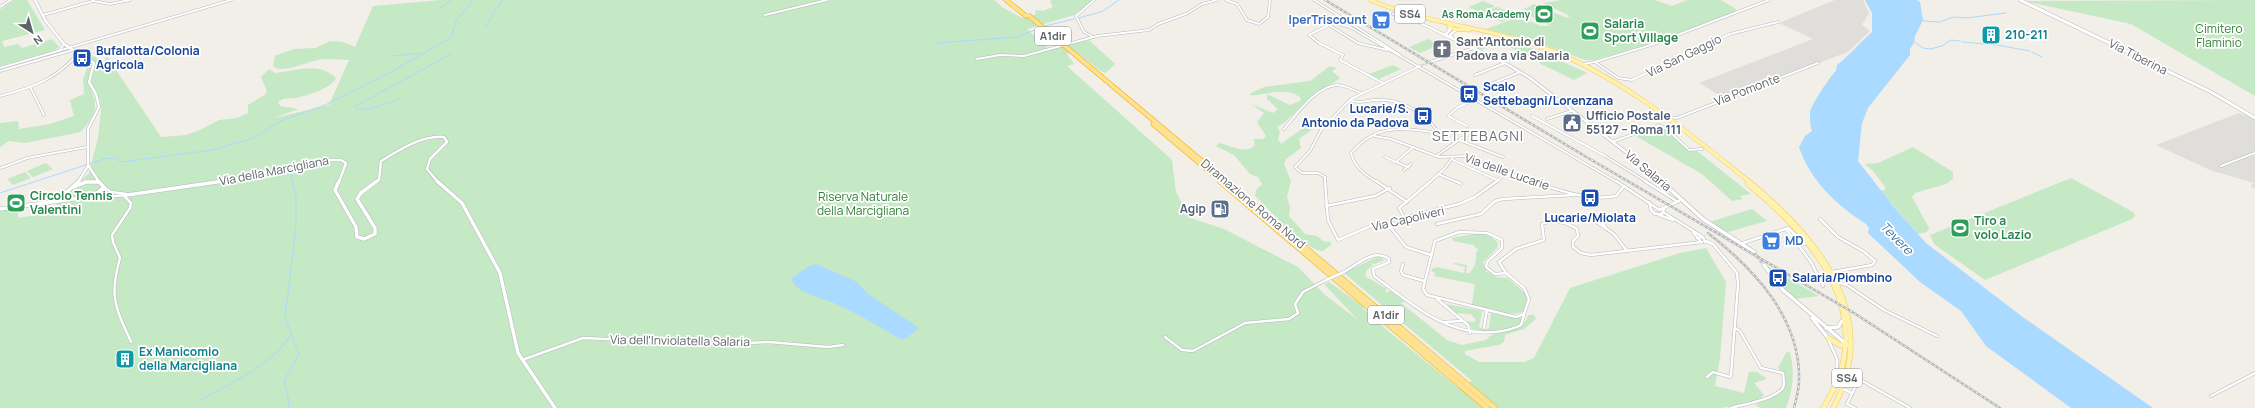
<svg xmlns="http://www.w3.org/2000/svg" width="2255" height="408" font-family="Manrope,sans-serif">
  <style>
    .commercial { fill: #fef7e0 }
    .industrial { fill: #e0deda }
    .green { fill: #c5e8c5 }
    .water { fill: #aadaff }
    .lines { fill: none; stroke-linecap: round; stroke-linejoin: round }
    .stream { stroke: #aadaff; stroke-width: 1 }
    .minor-tunnel { stroke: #ccccc8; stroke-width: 2; stroke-dasharray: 2 1; stroke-linecap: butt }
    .tertiary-tunnel { stroke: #ccccc8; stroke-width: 3.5; stroke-dasharray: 3.5 1.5; stroke-linecap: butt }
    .minor-far1-casing { stroke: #b5b8bc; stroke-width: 3 }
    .minor-casing { stroke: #b5b8bc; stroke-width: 3.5 }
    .tertiary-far1-casing { stroke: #b5b8bc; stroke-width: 3.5 }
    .tertiary-casing { stroke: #b5b8bc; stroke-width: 4.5 }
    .secondary-casing { stroke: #b6babf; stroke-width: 4 }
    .primary-far1-casing { stroke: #f2c960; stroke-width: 4.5 }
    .primary-casing { stroke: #f2c960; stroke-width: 5.5 }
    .motorway-far1-casing { stroke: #f9ab00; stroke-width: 5 }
    .motorway-casing { stroke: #f9ab00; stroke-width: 6 }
    .minor-far1 { stroke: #fff; stroke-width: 2 }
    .minor { stroke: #fff; stroke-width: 2.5 }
    .tertiary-far1 { stroke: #fff; stroke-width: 2.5 }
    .tertiary { stroke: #fff; stroke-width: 3.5 }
    .secondary { stroke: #fff; stroke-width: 3 }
    .primary-far1 { stroke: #fff2af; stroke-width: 3.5 }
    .primary { stroke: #fff2af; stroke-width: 4.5 }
    .motorway-far1 { stroke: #fde293; stroke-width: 4 }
    .motorway { stroke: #fde293; stroke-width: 5 }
    .rail-casing { stroke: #b6b7b8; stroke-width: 2.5 }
    .rail { stroke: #fff; stroke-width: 1; stroke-dasharray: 2.5; stroke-linecap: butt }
    .minor-bridge-casing { stroke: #b5b8bc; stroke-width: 3.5; stroke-linecap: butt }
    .motorway-bridge-casing { stroke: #f9ab00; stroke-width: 5; stroke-linecap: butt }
    .minor-bridge { stroke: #fff; stroke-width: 2.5 }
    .motorway-bridge { stroke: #fde293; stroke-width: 4 }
    .labels { text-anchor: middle; stroke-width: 3.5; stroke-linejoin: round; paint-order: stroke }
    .far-leisure-label { font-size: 10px; font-weight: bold; fill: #27864d; stroke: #fff; text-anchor: end }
    .shield { fill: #fff; stroke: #8f9295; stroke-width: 1 }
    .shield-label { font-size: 11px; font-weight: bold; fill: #5f6368 }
    .shop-label { font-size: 12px; font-weight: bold; fill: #366cbe; stroke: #fff; text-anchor: end }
    .leisure-label { font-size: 12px; font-weight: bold; fill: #27864d; stroke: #fff; text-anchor: start }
    .park-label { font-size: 12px; fill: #348238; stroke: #fff }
    .culture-label { font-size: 12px; font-weight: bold; fill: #0d838f; stroke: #fff; text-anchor: start }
    .worship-label { font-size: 12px; font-weight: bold; fill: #5b616d; stroke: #fff; text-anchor: start }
    .transit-label { font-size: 12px; font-weight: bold; fill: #164399; stroke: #fff; text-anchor: start }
    .street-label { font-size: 12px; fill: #5f6368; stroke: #fff }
    .service-label { font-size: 12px; font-weight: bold; fill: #4e5e75; stroke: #fff; text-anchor: start }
    .water-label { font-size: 13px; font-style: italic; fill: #4174aa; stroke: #fff }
    .quarter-label { font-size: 14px; letter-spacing: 1px; fill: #70757a; stroke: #fff }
  </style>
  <rect width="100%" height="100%" fill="#f1efe8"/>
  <!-- commercial -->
  <polygon class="commercial" points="1463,32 1487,37 1484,44 1476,48 1454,36 1455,33"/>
  <!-- industrial -->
  <g class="industrial">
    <polygon points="1835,0 1863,0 1869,13 1862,25 1870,31 1848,52 1724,98 1699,83 1813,39 1779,23"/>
    <polygon points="2239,113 2255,119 2255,189 2250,186 2254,183 2210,170 2156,145"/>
  </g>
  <!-- green -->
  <g class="green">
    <polygon points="14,0 27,0 45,30 2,41 4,47 18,44 22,48 52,39 59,47 52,52 0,66 0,10"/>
    <path d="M441,0h553l9,8 19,10 13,-3 1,-5 7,1 10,-4 -3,-6 2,-1h41l-19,15 -47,14 22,20 40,-9 26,24 -9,9 -4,-1 -27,-21 -8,3 7,10 -7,2 105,94 4,32 14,26 34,11 74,38 27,28 33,25 -34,-36 5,-2 32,23 9,11 87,71 15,-6 -128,-108 35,-17 5,4 -9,4 -5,-1 3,2 -6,5 -2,6 22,13 -2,1 2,3 3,-2 15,10 -4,2 46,37 15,5 24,-5c11,-14 37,-4 42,-25h6l2,4 -12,10 -19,6 -1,7 -5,3 -34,6v3l14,8h45l10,-4 36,-70 110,-35 26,-5 20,34 -6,76 -5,28 29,7 5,-21h8l10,7 -13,4 10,12c-9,11 -31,11 -44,13h-1720v-197l21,-4 -3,5v6l30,-5 41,-40 9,-35 3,-27 -1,-11 -9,-18 5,-18 -10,-8 5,-1 14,7 1,-7 55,82 26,-2 15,-6 17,-9 18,-2 11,-5v-8l18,-11 1,-3 -6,-14 8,-8 6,4c21,-2 43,-12 61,5 -5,11 -29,17 -40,20 -7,1 -12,-1 -18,4l2,4 18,3 -24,9 55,-13 20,-45c-11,0 -25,-2 -35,1 -10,2 -32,13 -41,5l2,-8 -1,-2 20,-7 21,-1 15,-7 13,1 12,5 18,-41z"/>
    <polygon points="1563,0 1655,0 1672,6 1687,0 1721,0 1736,9 1735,12 1651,44 1594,60 1585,60 1533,41 1486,29 1519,17 1541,26 1551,26 1520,11 1534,4 1567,18 1570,16 1543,3"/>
    <polygon points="2255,0 2255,96 2131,24 2024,1"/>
    <polygon points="1483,1 1495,6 1481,13 1469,7"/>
    <polygon points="1497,7 1509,12 1505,15 1511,18 1502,22 1482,13"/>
    <polygon points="1487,37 1507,40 1543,52 1531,58 1500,42 1478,51 1474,49 1484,44"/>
    <polygon points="1428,39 1439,45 1420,53 1409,47"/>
    <polygon points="1552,57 1587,73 1574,80 1539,63"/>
    <polygon points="1393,65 1401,69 1379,79 1369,74"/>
    <path d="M1330,66l7,2 -5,3 8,7 -8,6 -15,7 -33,32 -7,4 3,5 -2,7 3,5 26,-19 4,1v4l-12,9 2,9 -15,11 -2,5 7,17 -4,16 3,10 -1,9 16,18 12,2 6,5 8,1v3l-8,6c-18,0 -53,-41 -68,-55l1,-6 6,-6 -4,-7 -8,-3 -16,-19 -18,-9 4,-3c11,3 27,12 35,2l-2,-6h10l3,-3 -9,-14 7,-9 -13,-9 22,9 5,-4 -11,-10v-5l23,11 10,-4 1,-3c-17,-15 -46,2 -52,-4l15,-7 46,-6z"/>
    <path d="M87,68h5c-7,23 4,22 3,39 0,9 -9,18 -14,25l-56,11 -16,-2 -9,6v-24l18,-2 1,8 31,-5 24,-8 -4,-16 14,-6 -1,-14z"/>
    <path d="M1654,127c16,-3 25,16 36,24h7l54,43 -11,2 3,3 -11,2 -30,-27 -68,-39z"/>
    <polygon points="1913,147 1953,172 1953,179 1946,184 1915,193 1912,197 1929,228 1927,232 1918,234 1880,190 1884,190 1886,188 1873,171 1865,164 1878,163"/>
    <polygon points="46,163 53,169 33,177 27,171"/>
    <polygon points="25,172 31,178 13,185 7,179"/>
    <polygon points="2071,178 2133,212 2135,216 2132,219 1985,280 1934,244 1930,235"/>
    <polygon points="1752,209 1767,221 1728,232 1709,222"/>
    <path d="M1480,233l10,2 8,8 -1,5 -14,14 3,9 10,6 12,1 18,16c12,33 -39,15 -54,11l3,-23 -1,2 -40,-8 1,-4 -4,-1 2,-3 4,-1 27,6 1,-6 -12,-3 2,-1 12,2 -1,8h4l6,-10 -2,-3 2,1v-9l3,-3 -4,-1 -1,-3 -21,-4 -1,-3z"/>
    <polygon points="1766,265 1819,296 1796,299 1780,286 1780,279 1770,272"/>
    <path d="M1447,304l35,7 -3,16 5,3 5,-2 2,-15 30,5 1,2c-6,14 -37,12 -49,10l-6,-9 6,1 3,-2 -5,-6 -17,-1z"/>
    <path d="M1787,351l3,2c5,19 3,36 -4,55h-25l-6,-3 29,-15 1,-16 -7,-6z"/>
  </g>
  <!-- water -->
  <g class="water">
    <path d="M1865,0h52l3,2 3,18 -8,16 -1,7 -4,6v6l-42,53 -6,15 -4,38 36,46 32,36 98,75 129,90h-82l-85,-62 -25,-35 -41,-29 -52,-49 1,-5 -3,-4c-30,-19 -56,-44 -67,-77l6,-11 7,-5c-2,-5 -2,-14 -2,-19 1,-7 21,-37 26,-41l1,-6c13,-10 22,-22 35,-33v-19z"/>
    <path d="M816,264l41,18 11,12 51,34 -14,11h-5c-20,-12 -40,-24 -62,-34 -15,-8 -39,-9 -47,-26l18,-13z"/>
  </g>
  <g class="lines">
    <!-- stream -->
    <g class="stream">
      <polyline points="440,8 452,0"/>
      <polyline points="1079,18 1103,11 1119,0"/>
      <polyline points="1923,21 1940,22 1953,17 1967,18 2006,13"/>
      <polyline points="1045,26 1074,19"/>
      <polyline points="485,27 502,0"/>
      <polyline points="1915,42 1923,48 1930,49 1942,46 1951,40 1960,41"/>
      <polyline points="1962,42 1997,45 2030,51"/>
      <polyline points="937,43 1017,37 1040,28"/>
      <polyline points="2032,52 2042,57"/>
      <polyline points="393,56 423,53"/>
      <polyline points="400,99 371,109 356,109 354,107 451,54"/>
      <polyline points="0,193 104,159 114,158 122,162 212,150 254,138 278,122 325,105 391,72 448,39 452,36 456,21 473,0"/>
      <path d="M199,401c31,-18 71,-34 91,-65"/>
      <polyline points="288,408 289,402 284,381 299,354 285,318 296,225 296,196 290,171"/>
    </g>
    <!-- minor-tunnel -->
    <polyline class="minor-tunnel" points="1420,66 1430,62"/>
    <!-- tertiary-tunnel -->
    <polyline class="tertiary-tunnel" points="1754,252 1764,265"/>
    <!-- minor-far1 casing -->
    <g class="minor-far1-casing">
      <g id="minor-far1">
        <polyline points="1226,0 1237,4 1247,20 1259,24 1268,17 1270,0"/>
        <polyline points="1314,0 1400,55"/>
        <polyline points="0,7 11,0"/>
        <polyline points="1393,14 1412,19 1445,35"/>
        <polyline points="43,15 93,1 110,4 130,0"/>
        <polyline points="765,15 827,0"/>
        <polyline points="1329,25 1358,43 1387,50"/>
        <polyline points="1093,37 1084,32 1076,16 1094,0"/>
        <polyline points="59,51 64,44"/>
        <polyline points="977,59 1000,55 1024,56 1097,36 1149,30 1158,24 1186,14 1202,4 1217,0"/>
        <polyline points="1430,62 1471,49"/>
        <polyline points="1595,62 1651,45 1769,0"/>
        <polyline points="1583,64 1595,62 1618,78 1632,80 1730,34 1778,22"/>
        <polyline points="0,68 231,0"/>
        <polyline points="0,71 73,50"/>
        <polyline points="1475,75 1505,63"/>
        <polyline points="1383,83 1340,60 1343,55 1319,43 1309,35 1333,23 1350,27 1617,182"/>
        <polyline points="1491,84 1520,72"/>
        <polyline points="30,87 44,115"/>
        <path d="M0,96c31,-8 58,-17 78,-43"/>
        <path d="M1350,100c8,4 15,1 24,0 25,-2 47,10 62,29v2l-4,1c-34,-4 -56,-8 -81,21 3,14 14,22 26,29"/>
        <polyline points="1532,116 1605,156 1647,182"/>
        <polyline points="1668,117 1677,118 1818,63"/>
        <polyline points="1547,119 1571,111"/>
        <polyline points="1467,126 1448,116 1457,108 1475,99"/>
        <path d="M1284,129c13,-15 32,-43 53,-44 8,0 17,5 24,8"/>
        <polyline points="1374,136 1391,139 1439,157 1466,156 1533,182"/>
        <polyline points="1460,139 1468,135"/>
        <polyline points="1612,142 1659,125 1668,130 1689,150 1702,149"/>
        <polyline points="1436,156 1459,140 1503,157"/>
        <polyline points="1385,157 1396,162"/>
        <polyline points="1453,160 1499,181"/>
        <polyline points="2221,166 2255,153"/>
        <polyline points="1408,167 1396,162 1413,147"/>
        <polyline points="1,168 27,158 87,147"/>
        <polyline points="1404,170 1411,164"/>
        <polyline points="1438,174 1457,182"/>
        <polyline points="1325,182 1325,177 1318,173 1302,173 1295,167 1310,151 1321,130 1351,99 1420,66"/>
        <polyline points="1430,182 1445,168 1453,157"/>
        <polyline points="1496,182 1506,173"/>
      </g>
    </g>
    <!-- minor casing -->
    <g class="minor-casing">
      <g id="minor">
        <polyline points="1325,181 1328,220 1338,240 1371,226 1459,204 1475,197 1497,181"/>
        <polyline points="1376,181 1407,202"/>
        <polyline points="1455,181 1461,184"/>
        <path d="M1529,181c28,8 58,21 87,15l8,-10"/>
        <polyline points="1616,181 1658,209"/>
        <polyline points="1645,181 1678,202"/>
        <polyline points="104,187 111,192 127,194"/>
        <path d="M124,196l7,7 -1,5 -18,27 1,7 7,16c-11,39 -5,48 11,84"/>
        <polyline points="87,199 125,195"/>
        <polyline points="1649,202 1651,210 1655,214 1662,214 1664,209"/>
        <polyline points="1326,206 1375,196 1390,188"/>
        <polyline points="1659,210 1679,201"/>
        <polyline points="1663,212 1703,237"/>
        <polyline points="1659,215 1673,220"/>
        <polyline points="1405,219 1399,208 1431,181"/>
        <polyline points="1820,219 1838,237 1863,251 1875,261 1872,265 1832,272"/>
        <polyline points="1387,223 1406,247 1431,255"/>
        <polyline points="1437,224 1481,214 1495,201 1503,199 1574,195"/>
        <polyline points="1606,228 1600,219 1589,217 1614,234 1627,251"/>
        <polyline points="1786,229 1811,262 1823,286"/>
        <polygon points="1459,232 1487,233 1502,240 1502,248 1487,262 1486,267 1495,274 1506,273 1524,288 1529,299 1524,314 1516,317 1427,295 1423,289 1435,241"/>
        <polyline points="1693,232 1701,242"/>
        <polyline points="1697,238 1703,237 1705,242"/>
        <polyline points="1706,241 1713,244 1737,273 1738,285 1731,375 1730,377 1713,372 1707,377"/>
        <polyline points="1743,243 1788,228 1805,244"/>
        <polyline points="1403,264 1401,271 1403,275 1424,281"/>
        <path d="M1344,272c14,-8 30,-24 45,-13v3l-16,7 1,7c35,26 73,61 120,56 9,-1 19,-2 27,-7l3,-10"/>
        <path d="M1506,273l-7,-11 17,-13 28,-9 -2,-16c12,-6 24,-2 35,5l1,7 -5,5v6l8,6 10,2 111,-13"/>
        <polyline points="1837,282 1847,285 1884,310 1937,336"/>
        <polyline points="1437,299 1468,325 1470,333"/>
        <polyline points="1443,322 1462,321"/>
        <polyline points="1484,328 1487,310"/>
        <polyline points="1165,337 1182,350 1193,351 1245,323 1289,319 1298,313 1295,304 1303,292 1326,280"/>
        <polyline points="1828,339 1837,359 1836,380"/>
        <polyline points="522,360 583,338 721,344 769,342 828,347 843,345"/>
        <polyline points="1843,389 1852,393"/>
        <polyline points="2211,396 2255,373"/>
        <path d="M1731,408c14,-4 41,-8 51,-19 4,-4 1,-12 1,-16l-22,-5 -21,-37 -5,-3"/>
        <polyline points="1855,408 1847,404 1859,379 1910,408"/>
      </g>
    </g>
    <!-- tertiary-far1 casing -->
    <g class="tertiary-far1-casing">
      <g id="tertiary-far1">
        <polyline points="35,0 45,20 64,44 94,63 89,82 96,94 99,107 88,129 88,165 99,182"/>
        <polyline points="1449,27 1450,30 1445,35 1505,63 1530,78 1640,163 1662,182"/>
        <polyline points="1452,38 1450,35 1456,30"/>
        <polyline points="78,182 88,166"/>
        <polyline points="85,182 98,182"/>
        <polyline points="219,182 324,160 341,160 346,163 339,182"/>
        <path d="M376,182l3,-2 2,-19c18,-11 41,-26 63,-24l3,5 -17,17 -3,10 11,13"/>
      </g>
    </g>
    <!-- tertiary casing -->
    <g class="tertiary-casing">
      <g id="tertiary">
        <polyline points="339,181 335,190 356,227 357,237 364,239 375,234 375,228 357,199 361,193 377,181"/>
        <polyline points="437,181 462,203 500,273 518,353 555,408"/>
        <polyline points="1661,181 1703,219 1754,252"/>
        <polyline points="73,187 86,182 98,182"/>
        <polyline points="127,195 224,181"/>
        <polyline points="51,201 68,191 79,181"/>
        <polyline points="0,209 88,197 98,192 104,187 98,181"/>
        <polyline points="1764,265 1783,290 1846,344"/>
        <polyline points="1812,318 1828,338"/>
        <polyline points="1826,328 1838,327 1842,321"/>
      </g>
    </g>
    <!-- secondary casing -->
    <g class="secondary-casing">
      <polyline id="secondary" points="2020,0 2211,92 2255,118"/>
    </g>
    <!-- primary-far1 casing -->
    <g class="primary-far1-casing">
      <g id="primary-far1">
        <path d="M1370,0c54,23 114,27 169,46 78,27 147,85 211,136"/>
        <polyline points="1412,19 1422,19"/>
        <polyline points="1449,26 1454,29 1469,30"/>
      </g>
    </g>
    <!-- primary casing -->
    <g class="primary-casing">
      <g id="primary">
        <path d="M1748,181c70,57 135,135 85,227"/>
        <path d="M1748,184c70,57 133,135 75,224"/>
        <polyline points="1828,338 1840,345 1847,345"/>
      </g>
    </g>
    <!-- motorway-far1 casing -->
    <g class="motorway-far1-casing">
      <g id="motorway-far1">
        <polyline points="1006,0 1026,16"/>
        <polyline points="1078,57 1227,182"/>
        <polyline points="1153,124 1222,182"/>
      </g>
    </g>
    <!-- motorway casing -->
    <g class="motorway-casing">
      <g id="motorway">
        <polyline points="1220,181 1487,408"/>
        <polyline points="1226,181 1495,408"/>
      </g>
    </g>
    <!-- minor-far1 -->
    <use href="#minor-far1" class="minor-far1"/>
    <!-- minor -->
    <use href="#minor" class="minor"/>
    <!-- tertiary-far1 -->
    <use href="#tertiary-far1" class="tertiary-far1"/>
    <!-- tertiary -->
    <use href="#tertiary" class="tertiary"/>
    <!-- secondary -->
    <use href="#secondary" class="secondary"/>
    <!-- primary-far1 -->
    <use href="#primary-far1" class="primary-far1"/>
    <!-- primary -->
    <use href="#primary" class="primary"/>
    <!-- motorway-far1 -->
    <use href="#motorway-far1" class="motorway-far1"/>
    <!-- motorway -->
    <use href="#motorway" class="motorway"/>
    <!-- rail casing -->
    <g class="rail-casing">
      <g id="rail">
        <polyline points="1325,0 1583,155 1854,313 2000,408"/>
        <path d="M1708,233c46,36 93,85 91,148 0,9 -3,18 -5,27"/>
      </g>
    </g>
    <!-- rail -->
    <use href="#rail" class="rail"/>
    <!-- minor-bridge casing -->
    <g class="minor-bridge-casing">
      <polyline id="minor-bridge" points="1326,280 1344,272"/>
    </g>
    <!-- motorway-bridge casing -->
    <g class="motorway-bridge-casing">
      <polyline id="motorway-bridge" points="1028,15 1078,57"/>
    </g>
    <!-- minor-bridge -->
    <use href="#minor-bridge" class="minor-bridge"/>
    <!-- motorway-bridge -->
    <use href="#motorway-bridge" class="motorway-bridge"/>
  </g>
  <!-- icons -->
  <defs>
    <g id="stadium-square" transform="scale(1)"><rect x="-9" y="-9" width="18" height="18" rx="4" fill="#2e9e5b" stroke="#fff"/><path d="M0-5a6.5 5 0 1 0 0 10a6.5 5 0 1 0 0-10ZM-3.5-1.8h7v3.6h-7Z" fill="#fff"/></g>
    <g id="supermarket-square" transform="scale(1)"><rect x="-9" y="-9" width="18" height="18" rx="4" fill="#3f7fe0" stroke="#fff"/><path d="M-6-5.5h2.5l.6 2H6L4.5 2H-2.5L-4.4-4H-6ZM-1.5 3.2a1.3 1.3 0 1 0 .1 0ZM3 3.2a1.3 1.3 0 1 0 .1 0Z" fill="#fff"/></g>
    <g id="building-square" transform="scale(1)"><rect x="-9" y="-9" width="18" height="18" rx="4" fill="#0f9aa8" stroke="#fff"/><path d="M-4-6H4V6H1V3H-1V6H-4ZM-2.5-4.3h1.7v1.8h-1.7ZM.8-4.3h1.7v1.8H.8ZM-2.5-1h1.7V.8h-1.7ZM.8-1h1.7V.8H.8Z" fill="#fff"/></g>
    <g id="church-square" transform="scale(1)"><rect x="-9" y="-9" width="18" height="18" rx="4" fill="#6b7280" stroke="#fff"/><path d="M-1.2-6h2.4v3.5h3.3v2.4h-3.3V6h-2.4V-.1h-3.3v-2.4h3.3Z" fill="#fff"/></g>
    <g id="bus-square" transform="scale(1)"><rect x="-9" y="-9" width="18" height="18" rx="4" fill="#1a4fb4" stroke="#fff"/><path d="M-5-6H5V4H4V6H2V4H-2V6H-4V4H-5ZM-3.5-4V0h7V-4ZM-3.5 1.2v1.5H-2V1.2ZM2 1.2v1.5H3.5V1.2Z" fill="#fff"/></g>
    <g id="civic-square" transform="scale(1)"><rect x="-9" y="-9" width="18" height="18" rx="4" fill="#5c6f8a" stroke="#fff"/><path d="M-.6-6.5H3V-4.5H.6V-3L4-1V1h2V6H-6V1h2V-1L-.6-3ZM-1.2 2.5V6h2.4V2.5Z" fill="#fff"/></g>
    <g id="fuel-square" transform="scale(1)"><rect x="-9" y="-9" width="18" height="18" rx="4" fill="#5c6f8a" stroke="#fff"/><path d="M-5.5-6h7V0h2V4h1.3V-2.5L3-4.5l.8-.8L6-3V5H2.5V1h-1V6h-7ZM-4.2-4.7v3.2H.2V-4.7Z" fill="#fff"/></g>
  </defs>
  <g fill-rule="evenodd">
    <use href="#stadium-square" x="1544" y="14"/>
    <use href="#supermarket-square" x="1381" y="20"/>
    <use href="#stadium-square" x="1590" y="31"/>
    <use href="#building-square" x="1991" y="35"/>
    <use href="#church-square" x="1442" y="49"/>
    <use href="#bus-square" x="82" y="58"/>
    <use href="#bus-square" x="1469" y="94"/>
    <use href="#bus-square" x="1423" y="116"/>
    <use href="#civic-square" x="1572" y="123"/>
    <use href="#bus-square" x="1590" y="198"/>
    <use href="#stadium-square" x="16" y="203"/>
    <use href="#fuel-square" x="1220" y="209"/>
    <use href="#stadium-square" x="1960" y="228"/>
    <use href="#supermarket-square" x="1771" y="241"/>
    <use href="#bus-square" x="1778" y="278"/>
    <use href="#building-square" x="125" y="359"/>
  </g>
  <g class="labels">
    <!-- far-leisure labels -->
    <g class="far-leisure-label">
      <text x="1530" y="18">As Roma Academy</text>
    </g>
    <!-- shield labels -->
    <g class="shield">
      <rect x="1395" y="5" width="30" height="18" rx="3"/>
      <rect x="1035" y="27" width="36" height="18" rx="3"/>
      <rect x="1368" y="306" width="36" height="18" rx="3"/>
      <rect x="1832" y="369" width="30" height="18" rx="3"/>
    </g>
    <g class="shield-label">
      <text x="1410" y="18">SS4</text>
      <text x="1053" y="40">A1dir</text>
      <text x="1386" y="319">A1dir</text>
      <text x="1847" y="382">SS4</text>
    </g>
    <!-- shop labels -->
    <g class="shop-label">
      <text x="1367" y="24">IperTriscount</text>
      <text x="1785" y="245" text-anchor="start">MD</text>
    </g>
    <!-- leisure labels -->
    <g class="leisure-label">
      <text x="1604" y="28">Salaria<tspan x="1604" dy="14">Sport Village</tspan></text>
      <text x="30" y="200">Circolo Tennis<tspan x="30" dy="14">Valentini</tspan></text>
      <text x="1974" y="225">Tiro a<tspan x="1974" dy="14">volo Lazio</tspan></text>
    </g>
    <!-- park labels -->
    <g class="park-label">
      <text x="2219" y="33">Cimitero<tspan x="2219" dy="14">Flaminio</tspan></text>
      <text x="863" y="201">Riserva Naturale<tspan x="863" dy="14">della Marcigliana</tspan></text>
    </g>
    <!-- culture labels -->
    <g class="culture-label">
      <text x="2005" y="39">210-211</text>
      <text x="139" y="356">Ex Manicomio<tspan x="139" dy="14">della Marcigliana</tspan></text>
    </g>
    <!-- worship labels -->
    <g class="worship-label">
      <text x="1456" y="46">Sant'Antonio di<tspan x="1456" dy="14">Padova a via Salaria</tspan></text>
    </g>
    <!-- transit labels -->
    <g class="transit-label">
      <text x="96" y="55">Bufalotta/Colonia<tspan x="96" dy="14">Agricola</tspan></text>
      <text x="1483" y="91">Scalo<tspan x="1483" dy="14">Settebagni/Lorenzana</tspan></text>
      <text x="1409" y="113" text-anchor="end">Lucarie/S.<tspan x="1409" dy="14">Antonio da Padova</tspan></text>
      <text x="1590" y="222" text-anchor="middle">Lucarie/Miolata</text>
      <text x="1792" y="282">Salaria/Piombino</text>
    </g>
    <!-- street labels -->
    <g class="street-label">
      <text transform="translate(1684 56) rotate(-26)" y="4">Via San Gaggio</text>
      <text transform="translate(2138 57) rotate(27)" y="4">Via Tiberina</text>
      <text transform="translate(1747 90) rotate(-21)" y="4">Via Pomonte</text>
      <text transform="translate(274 171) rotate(-11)" y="4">Via della Marcigliana</text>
      <text transform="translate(1648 171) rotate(40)" y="4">Via Salaria</text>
      <text transform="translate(1507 172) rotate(19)" y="4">Via delle Lucarie</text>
      <text transform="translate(1253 204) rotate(40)" y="4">Diramazione Roma Nord</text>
      <text transform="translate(1408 219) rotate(-13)" y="4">Via Capoliveri</text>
      <text transform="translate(680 341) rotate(1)" y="4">Via dell'Inviolatella Salaria</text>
    </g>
    <!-- service labels -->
    <g class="service-label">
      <text x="1586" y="120">Ufficio Postale<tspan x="1586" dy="14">55127 – Roma 111</tspan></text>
      <text x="1206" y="213" text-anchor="end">Agip</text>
    </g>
    <!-- water labels -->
    <g class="water-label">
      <text transform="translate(1897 238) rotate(45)" y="5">Tevere</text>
    </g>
    <!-- quarter labels -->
    <g class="quarter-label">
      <text x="1478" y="141">SETTEBAGNI</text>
    </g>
  </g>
  <!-- north arrow -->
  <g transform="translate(32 32) rotate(143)" stroke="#ffffff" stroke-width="3" paint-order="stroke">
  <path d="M0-3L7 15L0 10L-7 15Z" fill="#5f6368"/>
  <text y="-6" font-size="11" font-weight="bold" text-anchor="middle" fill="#5f6368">N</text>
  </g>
</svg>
